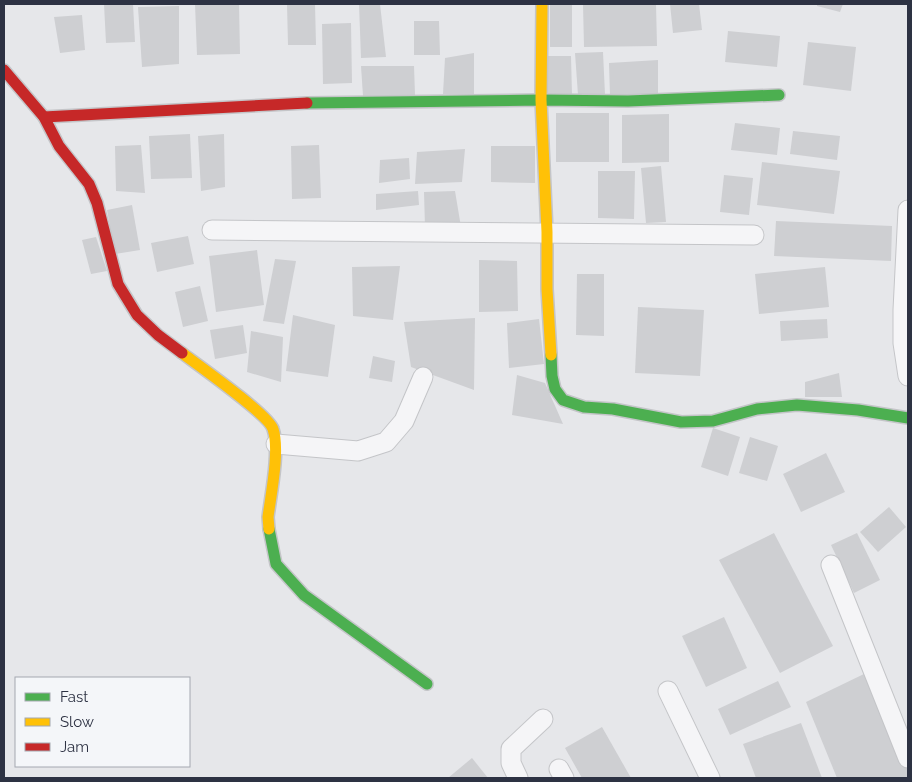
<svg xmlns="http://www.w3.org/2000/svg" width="912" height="782" font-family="Raleway,sans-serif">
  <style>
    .building { fill: #cecfd2 }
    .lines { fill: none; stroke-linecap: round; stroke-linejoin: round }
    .street-casing { stroke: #c4c5c8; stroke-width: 21 }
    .fast-casing { stroke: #c4c5c8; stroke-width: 14 }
    .slow-casing { stroke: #c4c5c8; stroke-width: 14 }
    .jam-casing { stroke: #c4c5c8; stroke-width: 14 }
    .street { stroke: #f5f5f7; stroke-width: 19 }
    .fast { stroke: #4caf50; stroke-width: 11 }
    .slow { stroke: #ffc107; stroke-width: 11 }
    .jam { stroke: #c62828; stroke-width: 11 }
  </style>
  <rect width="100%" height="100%" fill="#e6e7ea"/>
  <!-- building -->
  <g class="building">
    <polygon points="104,4 133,4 135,42 106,43"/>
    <polygon points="195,4 239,4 240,54 197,55"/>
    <polygon points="287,4 315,4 316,45 288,45"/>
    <polygon points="359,4 380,4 386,57 361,58"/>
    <rect x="550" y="4" width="22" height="43"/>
    <polygon points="583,4 656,4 657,46 584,47"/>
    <polygon points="670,4 699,4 702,30 673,33"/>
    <polygon points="817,4 843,4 840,12 817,6"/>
    <polygon points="179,6 179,64 142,67 138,7"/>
    <polygon points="82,15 85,50 60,53 54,17"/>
    <polygon points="414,21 439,21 440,55 414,55"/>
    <polygon points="351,23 352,83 323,84 322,24"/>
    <polygon points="728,31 780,36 777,67 725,62"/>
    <polygon points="808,42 856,47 851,91 803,85"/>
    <polygon points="603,52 605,95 578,95 575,53"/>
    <polygon points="474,53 474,94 443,94 445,58"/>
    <polygon points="547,56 571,56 572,95 546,96"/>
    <polygon points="658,60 658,94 610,96 609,63"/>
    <polygon points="361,66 414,66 415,95 363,96"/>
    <rect x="556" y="113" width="53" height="49"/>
    <polygon points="669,114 669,162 622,163 622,115"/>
    <polygon points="735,123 780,128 777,155 731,150"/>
    <polygon points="793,131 840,136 837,160 790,154"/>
    <polygon points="190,134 192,178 151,179 149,136"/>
    <polygon points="224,134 225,187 201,191 198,136"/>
    <polygon points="141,145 145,193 116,191 115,146"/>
    <polygon points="319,145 321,198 292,199 291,146"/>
    <polygon points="491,146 535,146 535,183 491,182"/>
    <polygon points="465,149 462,182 415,184 417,152"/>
    <polygon points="409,158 410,179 379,183 380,160"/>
    <polygon points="762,162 840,171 834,214 757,205"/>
    <polygon points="661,166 666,222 646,223 641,168"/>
    <polygon points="598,171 635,171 634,219 598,218"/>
    <polygon points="724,175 753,178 749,215 720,212"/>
    <polygon points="418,191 419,205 376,210 376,194"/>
    <polygon points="455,191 461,227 425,227 424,192"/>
    <polygon points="132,205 140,250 115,254 107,210"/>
    <polygon points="776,221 892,226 891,261 774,256"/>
    <polygon points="188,236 194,264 157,272 151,243"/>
    <polygon points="96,237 107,271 91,274 82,240"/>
    <polygon points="257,250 264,305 216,312 209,256"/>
    <polygon points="275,259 296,261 284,324 263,321"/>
    <polygon points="479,260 517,261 518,311 479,312"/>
    <polygon points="400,266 393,320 353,316 352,267"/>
    <polygon points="825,267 829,307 759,314 755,274"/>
    <polygon points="577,274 604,274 604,336 576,335"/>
    <polygon points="200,286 208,321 183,327 175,292"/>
    <polygon points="638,307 704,310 700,376 635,373"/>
    <polygon points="293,315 335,325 328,377 286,371"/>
    <polygon points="475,318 474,390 411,367 404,322"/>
    <polygon points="539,319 544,364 509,368 507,323"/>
    <polygon points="827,319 828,338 781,341 780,321"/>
    <polygon points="243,325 247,353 215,359 210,330"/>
    <polygon points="251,331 283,337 281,382 247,372"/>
    <polygon points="373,356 395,361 392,382 369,378"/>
    <polygon points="839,373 842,397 805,397 805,382"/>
    <polygon points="517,375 545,383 563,424 512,415"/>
    <polygon points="713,428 740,437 728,476 701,467"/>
    <polygon points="750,437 778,446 767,481 739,473"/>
    <polygon points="826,453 845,492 801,512 783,474"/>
    <polygon points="889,507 906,527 878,552 860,532"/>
    <polygon points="774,533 833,646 780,673 719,560"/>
    <polygon points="857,533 880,580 854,593 831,545"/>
    <polygon points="724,617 747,668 706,687 682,636"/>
    <polygon points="866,673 908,771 908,778 837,778 806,702"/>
    <polygon points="778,681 791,707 730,735 718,709"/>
    <polygon points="801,723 822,778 756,778 743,744"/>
    <polygon points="602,727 631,778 582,778 565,748"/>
    <polygon points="472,758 488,778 448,778"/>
  </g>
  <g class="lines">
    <!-- street casing -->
    <g class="street-casing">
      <g id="street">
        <polyline points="908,210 903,310 903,343 908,376"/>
        <path d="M212,230c181,3 362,3 542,5"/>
        <polyline points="276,444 358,451 386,442 404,421 423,377"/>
        <polyline points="831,565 908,758"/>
        <polyline points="668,691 710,778"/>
        <polyline points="559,769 564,778"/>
        <polyline points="518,778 511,763 511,749 543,719"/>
      </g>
    </g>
    <!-- fast casing -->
    <g class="fast-casing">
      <g id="fast">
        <polyline points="307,103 541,100 628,101 779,95"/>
        <polyline points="551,355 552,376 555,389 563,400 584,407 613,409 681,422 713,421 757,409 797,405 858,410 908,418"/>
        <polyline points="269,529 276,564 304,595 427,684"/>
      </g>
    </g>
    <!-- slow casing -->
    <g class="slow-casing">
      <g id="slow">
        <polyline points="542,4 541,100 547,232 547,289 551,355"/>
        <path d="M182,353c16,12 87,62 91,76 7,21 -2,65 -5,88l1,12"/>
      </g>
    </g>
    <!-- jam casing -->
    <g class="jam-casing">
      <g id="jam">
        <polyline points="4,70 44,117 59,146 89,184 97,203 118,284 137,315 158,335 182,353"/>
        <polyline points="44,117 307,103"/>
      </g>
    </g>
    <!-- street -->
    <use href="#street" class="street"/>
    <!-- fast -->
    <use href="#fast" class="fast"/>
    <!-- slow -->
    <use href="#slow" class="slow"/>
    <!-- jam -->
    <use href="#jam" class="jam"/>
  </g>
  <!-- border -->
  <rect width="912" height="782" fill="none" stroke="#2d3243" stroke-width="10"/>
  <!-- legend -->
  <rect x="15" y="677" width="175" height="90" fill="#f4f6f9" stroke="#a4a8b0"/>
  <rect x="25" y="693" width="25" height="8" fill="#4caf50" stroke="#a4a8b0"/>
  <text x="60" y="702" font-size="15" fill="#2d3243">Fast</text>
  <rect x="25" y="718" width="25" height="8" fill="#ffc107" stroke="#a4a8b0"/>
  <text x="60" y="727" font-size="15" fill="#2d3243">Slow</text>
  <rect x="25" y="743" width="25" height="8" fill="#c62828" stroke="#a4a8b0"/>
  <text x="60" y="752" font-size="15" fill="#2d3243">Jam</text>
</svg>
